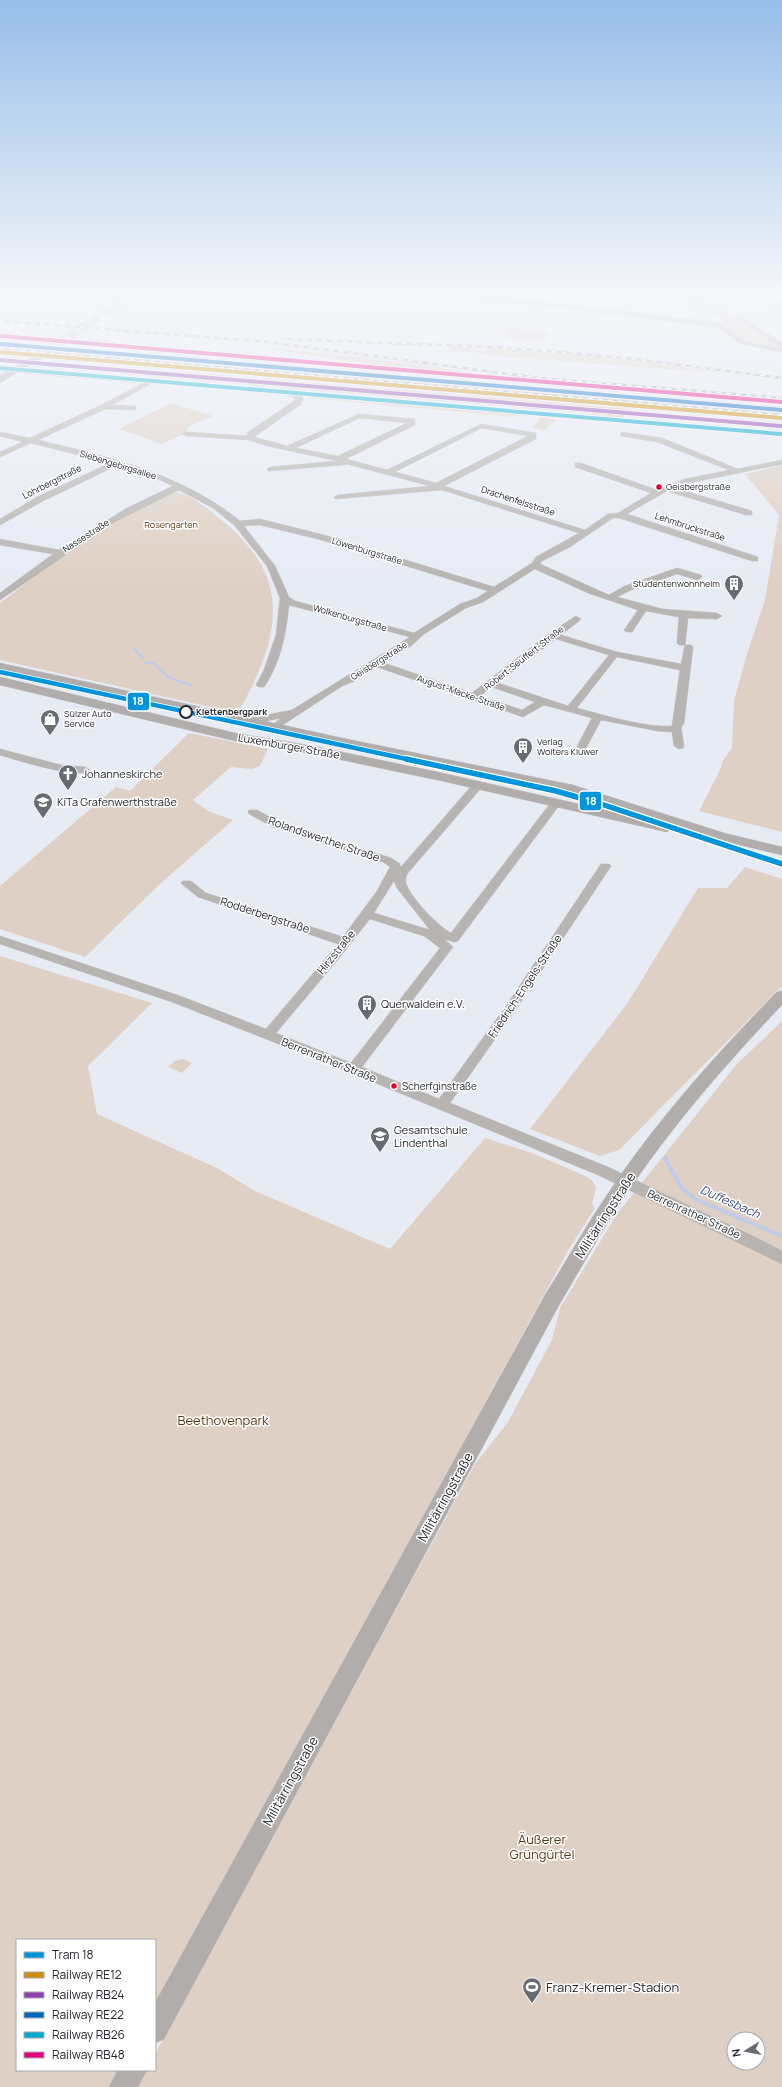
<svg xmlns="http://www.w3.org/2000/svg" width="782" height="2087" font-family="Manrope,sans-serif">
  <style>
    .green { fill: #ded0c4; fill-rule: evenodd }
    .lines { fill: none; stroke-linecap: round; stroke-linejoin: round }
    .stream-far1 { stroke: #bfcbe7; stroke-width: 2.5 }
    .stream { stroke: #bfcbe7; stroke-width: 4 }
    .major-tunnel { stroke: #c0c4cc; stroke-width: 9; stroke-dasharray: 9 4.5; stroke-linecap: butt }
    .minor-casing { stroke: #c5c8cf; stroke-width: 1 }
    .major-casing { stroke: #c5c8cf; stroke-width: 1 }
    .minor { fill: #b7b4b1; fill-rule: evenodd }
    .major { fill: #b0adab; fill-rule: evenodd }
    .rail-casing { stroke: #abaaad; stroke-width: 2.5 }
    .rail { stroke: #fff; stroke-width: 1.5; stroke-dasharray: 5; stroke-linecap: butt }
    .rail-1-casing { stroke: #fff; stroke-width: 5.5 }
    .rail-2-casing { stroke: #fff; stroke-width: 5.5 }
    .rail-3-casing { stroke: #fff; stroke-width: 5.5 }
    .rail-4-casing { stroke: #fff; stroke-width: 5.5 }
    .rail-5-casing { stroke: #fff; stroke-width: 5.5 }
    .rail-1 { stroke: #cd8c09; stroke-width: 4 }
    .rail-2 { stroke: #8e44ad; stroke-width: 4 }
    .rail-3 { stroke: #0065bd; stroke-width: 4 }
    .rail-4 { stroke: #00a9ce; stroke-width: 4 }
    .rail-5 { stroke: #e5007d; stroke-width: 4 }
    .tram-1-far1-casing { stroke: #fff; stroke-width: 6 }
    .tram-1-casing { stroke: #fff; stroke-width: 8 }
    .tram-1-far1 { stroke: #0095da; stroke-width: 4.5 }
    .tram-1 { stroke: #0095da; stroke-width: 5.5 }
    .bus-dot { fill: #e4002b; stroke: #fff; stroke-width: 1.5 }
    .stop-dot { fill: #fff; stroke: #24262c; stroke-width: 2 }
    .labels { text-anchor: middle; stroke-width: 3; stroke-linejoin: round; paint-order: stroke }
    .far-street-label { font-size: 9px; fill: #24262c; stroke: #fff }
    .far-bus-label { font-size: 9px; fill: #24262c; stroke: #fff; text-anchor: start }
    .far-park-label { font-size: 9px; fill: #583813; stroke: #fff }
    .far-poi-label { font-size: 9px; fill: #24262c; stroke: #fff; text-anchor: start }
    .far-stop-label { font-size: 9px; font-weight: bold; fill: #24262c; stroke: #fff; text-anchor: start }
    .bus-label { font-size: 10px; fill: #24262c; stroke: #fff; text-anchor: start }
    .street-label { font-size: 11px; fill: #24262c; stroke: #fff }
    .poi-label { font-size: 11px; fill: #24262c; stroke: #fff; text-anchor: start }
    .water-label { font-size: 12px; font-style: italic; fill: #3a4c7d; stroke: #fff }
    .near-street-label { font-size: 13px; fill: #24262c; stroke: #fff }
    .near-park-label { font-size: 13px; fill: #583813; stroke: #fff }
    .near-poi-label { font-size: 13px; fill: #24262c; stroke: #fff; text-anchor: start }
    .line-badge { stroke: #fff; stroke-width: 1.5 }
    .badge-label { font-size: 11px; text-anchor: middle; font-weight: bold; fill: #fff }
  </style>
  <rect width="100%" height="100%" fill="#e7ebf4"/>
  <!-- green -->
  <g class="green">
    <path d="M664,294h27l19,8 42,22 11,11 19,14c-13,-2 -30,-2 -41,-9 -9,-6 -10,-14 -22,-17l6,-2 -8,-5z"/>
    <polygon points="508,328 550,332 545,341 506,338"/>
    <polygon points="451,346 473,348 472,350 480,350 476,353 448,351"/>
    <polygon points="257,347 353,356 497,376 424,373"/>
    <polygon points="488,348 624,359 723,373 491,356 481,353"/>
    <polygon points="225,364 331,369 329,372"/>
    <polygon points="130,369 214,374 239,377 631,409 631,412 620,418 587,413 121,374"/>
    <polygon points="383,376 474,382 469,384 383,378"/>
    <polygon points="475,382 782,407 782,410 474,385"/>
    <polygon points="315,394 523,412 521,416 513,415 512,417 309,398"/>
    <polygon points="171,403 213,416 190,426 184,434 162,444 119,429"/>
    <polygon points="541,417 557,420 542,431 533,427"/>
    <polygon points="782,465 782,832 699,811 721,768 722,762 732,748 734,701 747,654 765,600 779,515 745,474"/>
    <path d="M173,492c17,1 35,17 47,27 73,57 61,116 21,188l-13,4 -228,-51v-57l61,-47 53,-35z"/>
    <polygon points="189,733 268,749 260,766 252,769 231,767 193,800 208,811 233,820 160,884 85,957 0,929 0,886 116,787 130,791"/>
    <polygon points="745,867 782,879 782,986 619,1150 600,1156 530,1129 627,1004 698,888 727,888"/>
    <polygon points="0,956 152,1003 88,1066 97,1114 217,1168 253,1190 390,1249 485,1138 532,1153 583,1175 592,1180 596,1188 592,1204 595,1208 569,1249 155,2006 155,1940 17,1940 17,2070 120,2070 110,2087 0,2087"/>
    <path d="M782,1021v1066h-645l9,-17h9v-16l320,-590 33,-42 44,-82 8,-32 57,-94 119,-149zM734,2039h24v24h-24z"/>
    <polygon points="183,1059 192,1063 182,1073 168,1067 175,1061"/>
  </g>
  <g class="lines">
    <!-- stream-far1 -->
    <g class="stream-far1">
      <polyline points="134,649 142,657"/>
      <polyline points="145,663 153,663 160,669"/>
      <polyline points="160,669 168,677 190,685"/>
    </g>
    <!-- stream -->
    <polyline class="stream" points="665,1158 681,1187 695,1199 782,1236"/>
    <!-- major-tunnel -->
    <polyline class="major-tunnel" points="35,358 134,294"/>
    <!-- minor casing -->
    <g class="minor-casing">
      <g id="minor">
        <path d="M403,294c105,0 211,16 315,29 11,3 14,11 23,16 12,6 27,7 40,9l-44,-30 -1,-1 3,-2 43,28v9l-41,-8 -24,-17 -173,-21z"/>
        <polygon points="782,301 782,305 770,309 767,307"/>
        <path d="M0,367l289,23 13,5 1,5 -3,5 -46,32 33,9 72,-32 56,5v6l-69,34 41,11 94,-46 55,9v6l-92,47 141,44 23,-16 10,-1 33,-20 -76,-26v-4h6l76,27 28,-11 44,-9 -72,-28 -36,-6v-4l41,6 76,31 44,-9v4l-92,19 -15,5 77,23v4h-6l-79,-24 -40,23 131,43v4h-6l-133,-43h-6l-43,29 -28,14 -2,3 69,31 16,-9 52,-18 24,7 1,2 -4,3 -21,-6 -46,16 -14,7 45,12 55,4 5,3 -5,3 -29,-1 -3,27h6l2,2 -9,76 -3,5 3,18 -1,2 -4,1 -5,-3 -2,-14 -14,-1 -57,-11 -18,34h-8l-1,-2 18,-34 -48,-13 -21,12 -146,-50 -22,14 -13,5 -67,44 -5,-3 11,-9 -30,6 -5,-3 5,-3 41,-8 118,-73 -121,-32c-3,29 -8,57 -25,82h-6l-2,-2 8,-15 12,-35 4,-37 -13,-32 -32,-40 -22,-18 -34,-18 -68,34 -111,76v-7l53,-39 -53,-9v-6l59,11 68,-42 46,-22 -15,-7 -40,-14 -75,36 -43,24v-6l37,-22 73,-34 -79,-20 -31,14v-5l23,-10 -23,-6v-4l30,6 71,-33 42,-22 -143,-12zM152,383l133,11 10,4 -1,3 -46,31 -1,4 -61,-4 -4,2 4,2 63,4 18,6 71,15 -67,6 -4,2 1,2 75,-6 4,-1 83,22 -92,9 -4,2 1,2 107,-9 137,43 -43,24 -4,6 -38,24 -170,-52 -64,-16 -20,2c-58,-47 -130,-64 -202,-81l67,-31 31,1v-4h-3l-20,-1zM360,418l47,5 -69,33 -42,-8zM482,428l46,8 -92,47 -41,-11zM260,525l58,14 170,52 -11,7 -17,6 -46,29 -119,-32 -6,-4 -14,-31 -31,-40zM535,569l53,24 50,17 -14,20 2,2h6l14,-21 33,6 -2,26 2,2h6l-4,19 -64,-12 -56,-17 18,-14 2,-2 -5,-3 -26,17 -78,60 -88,-30 27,-17 13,-12 42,-26 17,-6zM556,639l53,16 -41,51 -70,-23zM617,657l63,13 -8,56c-26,2 -69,-11 -95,-18zM492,687l43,15 -13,8 -42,-14z"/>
        <path d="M0,749l61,16 24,2 5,3c-9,11 -76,-11 -90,-15z"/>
        <path d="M478,782l5,3 -1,2 -75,87c-1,4 -2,8 0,12 6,14 31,40 44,47l101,-132 4,-1 5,3 -103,138 -4,1 -10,-3 9,8 -91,120 77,32 67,-93 95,-142h8l2,2 -97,146 -64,91 158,64 153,73 21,11v13l-184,-89 -266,-110 -160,-63 -172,-58v-8l180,60 86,33 72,-85 -140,-47 -15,-12 -2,-2 2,-2h8l15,12 137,44 34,-46 13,-24 -7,-5 -110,-35 -24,-13 -1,-2 1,-2h8l24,13 110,35 8,5 2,4 73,-84zM394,881l3,7 33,42 -56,-17zM370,919l54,17 16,12 -89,115 -75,-30 64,-76z"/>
      </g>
    </g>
    <!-- major casing -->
    <g class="major-casing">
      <g id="major">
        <polygon points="35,355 38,356 38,360 0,383 0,376"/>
        <polygon points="0,663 337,737 573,785 724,833 782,847 782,855 715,839 570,792 337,745 0,671"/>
        <polygon points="0,677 235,733 313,746 442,773 667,824 674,828 667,832 442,781 313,754 235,741 0,685"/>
        <path d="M782,991v14c-62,65 -121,134 -169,209 -19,30 -36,61 -54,91l-395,734 -9,4v-40l390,-708c19,-30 36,-61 56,-91 50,-77 111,-146 176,-212z"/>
        <polygon points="118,2070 147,2070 138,2087 109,2087"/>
      </g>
    </g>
    <!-- minor -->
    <use href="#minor" class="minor"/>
    <!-- major -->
    <use href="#major" class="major"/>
    <!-- rail casing -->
    <g class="rail-casing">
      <g id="rail">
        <polyline points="0,321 268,342 539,378 782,398"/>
        <polyline points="282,339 496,347 627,358 782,378"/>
        <polyline points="0,349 782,415"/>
      </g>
    </g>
    <!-- rail -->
    <use href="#rail" class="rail"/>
    <!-- rail-1 casing -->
    <g class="rail-1-casing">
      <polyline id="rail-1" points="0,352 782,418"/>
    </g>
    <!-- rail-2 casing -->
    <g class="rail-2-casing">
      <polyline id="rail-2" points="0,360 781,426"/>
    </g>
    <!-- rail-3 casing -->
    <g class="rail-3-casing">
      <polyline id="rail-3" points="1,344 782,410"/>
    </g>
    <!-- rail-4 casing -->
    <g class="rail-4-casing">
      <polyline id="rail-4" points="0,368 781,434"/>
    </g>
    <!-- rail-5 casing -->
    <g class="rail-5-casing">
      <polyline id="rail-5" points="1,336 782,402"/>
    </g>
    <!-- rail-1 -->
    <use href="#rail-1" class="rail-1"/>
    <!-- rail-2 -->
    <use href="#rail-2" class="rail-2"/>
    <!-- rail-3 -->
    <use href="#rail-3" class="rail-3"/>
    <!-- rail-4 -->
    <use href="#rail-4" class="rail-4"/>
    <!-- rail-5 -->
    <use href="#rail-5" class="rail-5"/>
    <!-- tram-1-far1 casing -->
    <g class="tram-1-far1-casing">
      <polyline id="tram-1-far1" points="0,672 411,760"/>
    </g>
    <!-- tram-1 casing -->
    <g class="tram-1-casing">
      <polyline id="tram-1" points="406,759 556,791 601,804 782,864"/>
    </g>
    <!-- tram-1-far1 -->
    <use href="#tram-1-far1" class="tram-1-far1"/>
    <!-- tram-1 -->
    <use href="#tram-1" class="tram-1"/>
  </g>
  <!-- sky -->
  <linearGradient id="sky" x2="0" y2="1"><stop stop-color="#97bde8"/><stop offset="0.5" stop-color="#f4f6fa"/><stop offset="1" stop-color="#f4f6fa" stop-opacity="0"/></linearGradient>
  <rect width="782" height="586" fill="url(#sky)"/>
  <!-- icons -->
  <defs>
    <g id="building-pin" transform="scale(1)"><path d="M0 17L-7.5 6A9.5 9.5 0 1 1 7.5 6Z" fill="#686b72" stroke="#fff"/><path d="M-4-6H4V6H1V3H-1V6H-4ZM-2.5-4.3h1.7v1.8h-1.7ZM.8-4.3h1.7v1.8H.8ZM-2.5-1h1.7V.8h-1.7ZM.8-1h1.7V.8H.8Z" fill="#fff"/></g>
    <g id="shop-pin" transform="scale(1)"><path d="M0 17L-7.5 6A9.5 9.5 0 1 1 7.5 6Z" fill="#686b72" stroke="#fff"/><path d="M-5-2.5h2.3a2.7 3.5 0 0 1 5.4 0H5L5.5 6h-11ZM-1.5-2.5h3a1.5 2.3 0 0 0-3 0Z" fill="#fff"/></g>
    <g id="church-pin" transform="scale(1)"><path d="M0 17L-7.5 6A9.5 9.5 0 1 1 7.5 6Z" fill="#686b72" stroke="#fff"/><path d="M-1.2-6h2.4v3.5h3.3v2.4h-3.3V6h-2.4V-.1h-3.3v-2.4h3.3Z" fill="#fff"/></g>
    <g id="school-pin" transform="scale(1)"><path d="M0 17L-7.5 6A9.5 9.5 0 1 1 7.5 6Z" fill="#686b72" stroke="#fff"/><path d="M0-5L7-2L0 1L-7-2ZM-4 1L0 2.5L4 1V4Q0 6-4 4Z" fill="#fff"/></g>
    <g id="stadium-pin" transform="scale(1)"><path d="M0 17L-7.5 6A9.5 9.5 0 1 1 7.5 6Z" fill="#686b72" stroke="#fff"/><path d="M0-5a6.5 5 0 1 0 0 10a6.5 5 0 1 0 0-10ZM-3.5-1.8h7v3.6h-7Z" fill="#fff"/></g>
  </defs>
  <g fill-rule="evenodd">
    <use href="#building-pin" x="734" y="584"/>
    <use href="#shop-pin" x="50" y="719"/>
    <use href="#building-pin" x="523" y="747"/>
    <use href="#church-pin" x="68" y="774"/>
    <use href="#school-pin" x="43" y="802"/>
    <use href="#building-pin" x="367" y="1004"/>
    <use href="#school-pin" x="380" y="1136"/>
    <use href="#stadium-pin" x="532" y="1987"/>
  </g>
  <!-- markers -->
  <g class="bus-dot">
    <circle cx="659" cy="487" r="3.5"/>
    <circle cx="394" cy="1086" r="3.5"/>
  </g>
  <circle class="stop-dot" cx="186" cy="712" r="6"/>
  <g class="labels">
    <!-- far-street labels -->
    <g class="far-street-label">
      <text transform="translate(118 465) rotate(17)" y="3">Siebengebirgsallee</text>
      <text transform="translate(52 482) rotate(-27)" y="3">Lohrbergstraße</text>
      <text transform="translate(518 501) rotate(18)" y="3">Drachenfelsstraße</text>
      <text transform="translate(690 527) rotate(18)" y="3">Lehmbruckstraße</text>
      <text transform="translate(86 536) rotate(-33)" y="3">Nassestraße</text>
      <text transform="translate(367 551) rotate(17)" y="3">Löwenburgstraße</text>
      <text transform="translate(350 618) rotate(16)" y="3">Wolkenburgstraße</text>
      <text transform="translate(524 658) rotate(-38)" y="3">Robert-Seuffert-Straße</text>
      <text transform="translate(379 661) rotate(-32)" y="3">Geisbergstraße</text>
      <text transform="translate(461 693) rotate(19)" y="3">August-Macke-Straße</text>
    </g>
    <!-- far-bus labels -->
    <g class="far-bus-label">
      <text x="666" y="490">Geisbergstraße</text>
    </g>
    <!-- far-park labels -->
    <g class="far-park-label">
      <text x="171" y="528">Rosengarten</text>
    </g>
    <!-- far-poi labels -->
    <g class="far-poi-label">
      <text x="720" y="587" text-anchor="end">Studentenwohnheim</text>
      <text x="64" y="717">Sülzer Auto<tspan x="64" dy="10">Service</tspan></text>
      <text x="537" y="745">Verlag<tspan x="537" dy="10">Wolters Kluwer</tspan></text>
    </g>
    <!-- far-stop labels -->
    <g class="far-stop-label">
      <text x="196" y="715">Klettenbergpark</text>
    </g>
    <!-- bus labels -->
    <g class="bus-label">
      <text x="402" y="1090">Scherfginstraße</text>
    </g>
    <!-- street labels -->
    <g class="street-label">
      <text transform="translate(289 746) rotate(10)" y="4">Luxemburger Straße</text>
      <text transform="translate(324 839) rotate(19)" y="4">Rolandswerther Straße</text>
      <text transform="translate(265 915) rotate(18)" y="4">Rodderbergstraße</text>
      <text transform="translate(336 952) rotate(-51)" y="4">Hirzstraße</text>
      <text transform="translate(525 986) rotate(-56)" y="4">Friedrich-Engels-Straße</text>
      <text transform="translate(329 1060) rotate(22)" y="4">Berrenrather Straße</text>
      <text transform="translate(694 1214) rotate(25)" y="4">Berrenrather Straße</text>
    </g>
    <!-- poi labels -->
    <g class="poi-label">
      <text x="82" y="778">Johanneskirche</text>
      <text x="57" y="806">KiTa Grafenwerthstraße</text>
      <text x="381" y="1008">Querwaldein e.V.</text>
      <text x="394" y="1134">Gesamtschule<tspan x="394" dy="13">Lindenthal</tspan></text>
    </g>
    <!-- water labels -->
    <g class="water-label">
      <text transform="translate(730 1202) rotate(24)" y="4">Duffesbach</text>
    </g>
    <!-- near-street labels -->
    <g class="near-street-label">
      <text transform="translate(605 1215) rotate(-57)" y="5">Militärringstraße</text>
      <text transform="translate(445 1497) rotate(-61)" y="5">Militärringstraße</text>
      <text transform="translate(290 1781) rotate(-61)" y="5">Militärringstraße</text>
    </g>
    <!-- near-park labels -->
    <g class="near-park-label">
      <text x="223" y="1425">Beethovenpark</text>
      <text x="542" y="1844">Äußerer<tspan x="542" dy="15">Grüngürtel</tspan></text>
    </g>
    <!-- near-poi labels -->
    <g class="near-poi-label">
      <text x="546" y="1992">Franz-Kremer-Stadion</text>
    </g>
  </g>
  <g class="line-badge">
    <rect x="127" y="692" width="23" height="19" rx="4" fill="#0095da"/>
    <rect x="579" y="791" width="23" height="20" rx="4" fill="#0095da"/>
  </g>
  <g class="badge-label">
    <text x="138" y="705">18</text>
    <text x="591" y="805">18</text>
  </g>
  <!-- legend -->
  <rect x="16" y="1939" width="140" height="132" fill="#ffffff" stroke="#a7a8ab"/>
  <rect x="24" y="1952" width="20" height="6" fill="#0095da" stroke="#a7a8ab"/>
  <text x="52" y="1959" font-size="12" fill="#24262c">Tram 18</text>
  <rect x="24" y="1972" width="20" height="6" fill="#cd8c09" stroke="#a7a8ab"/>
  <text x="52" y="1979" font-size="12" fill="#24262c">Railway RE12</text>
  <rect x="24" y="1992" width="20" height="6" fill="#8e44ad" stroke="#a7a8ab"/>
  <text x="52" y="1999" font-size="12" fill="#24262c">Railway RB24</text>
  <rect x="24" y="2012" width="20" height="6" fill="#0065bd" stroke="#a7a8ab"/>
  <text x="52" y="2019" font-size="12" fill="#24262c">Railway RE22</text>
  <rect x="24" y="2032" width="20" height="6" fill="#00a9ce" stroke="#a7a8ab"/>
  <text x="52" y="2039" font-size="12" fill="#24262c">Railway RB26</text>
  <rect x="24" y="2052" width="20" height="6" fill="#e5007d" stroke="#a7a8ab"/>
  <text x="52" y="2059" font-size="12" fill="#24262c">Railway RB48</text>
  <!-- north arrow -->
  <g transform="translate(746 2051) rotate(259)"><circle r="19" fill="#ffffff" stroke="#a7a8ab"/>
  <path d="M0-3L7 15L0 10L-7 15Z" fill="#686b72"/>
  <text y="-6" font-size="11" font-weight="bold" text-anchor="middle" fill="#24262c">N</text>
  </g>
</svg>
